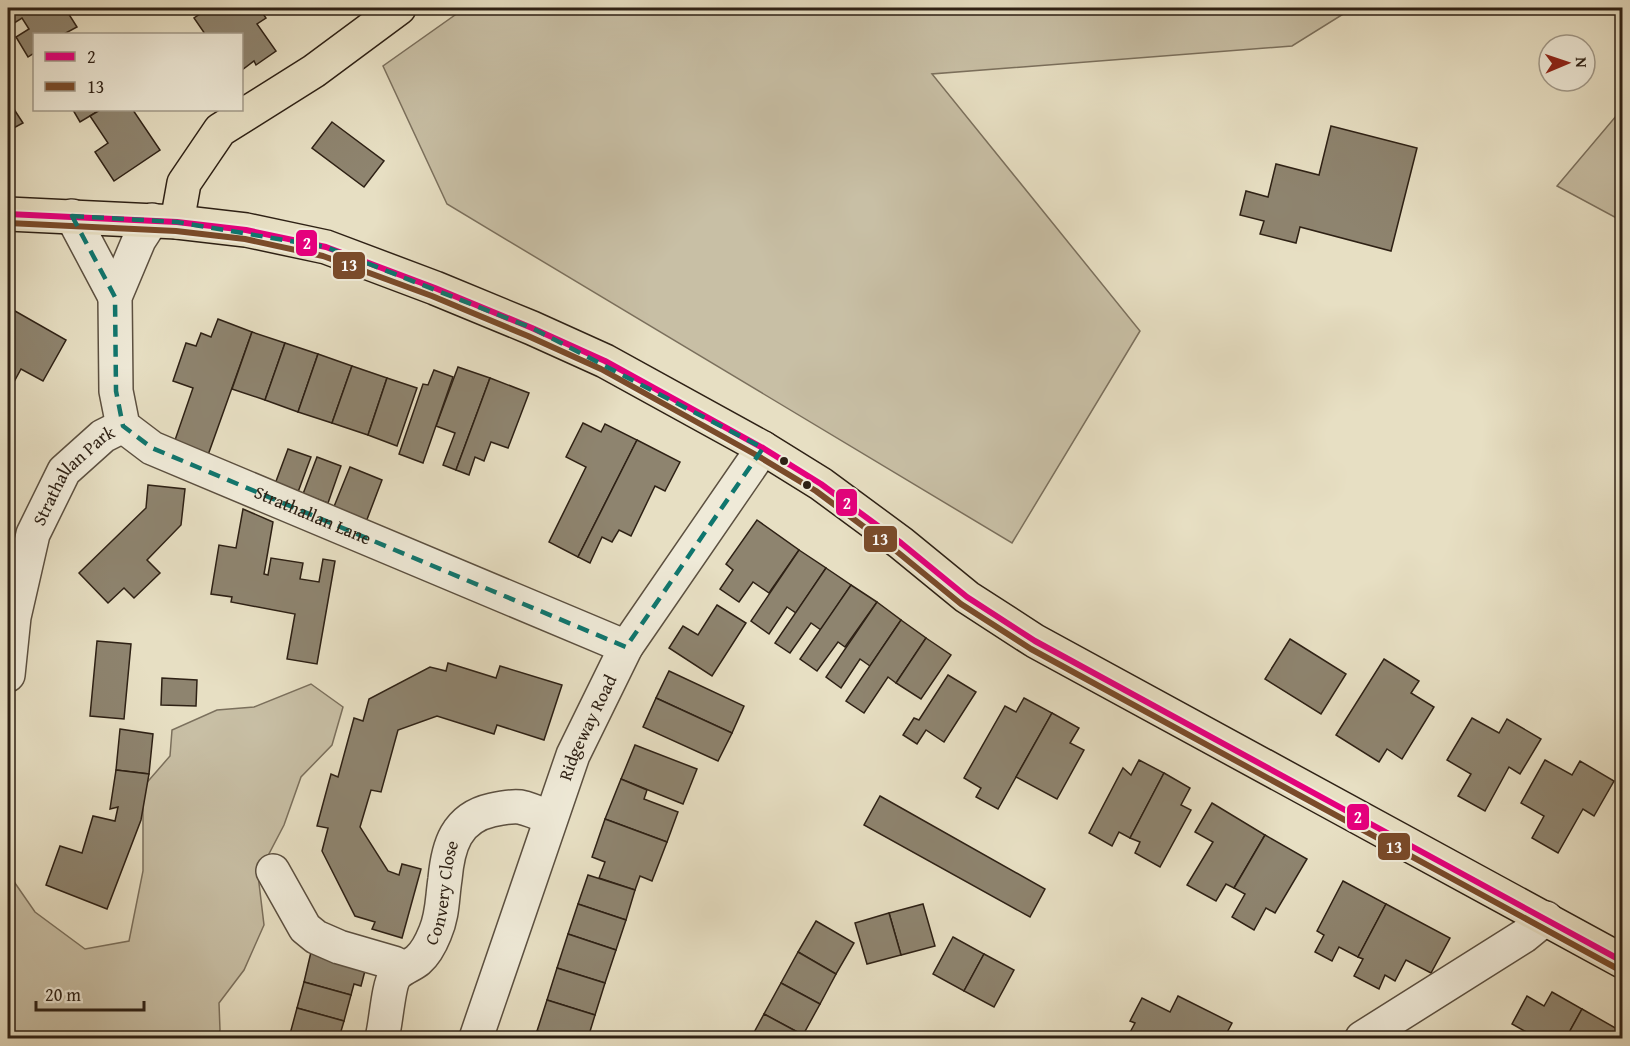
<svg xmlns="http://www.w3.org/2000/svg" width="1630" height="1046" font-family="'Gentium Book Plus',serif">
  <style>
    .green { fill: #c8bfa5; stroke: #7b705d; stroke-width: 1.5 }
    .building { fill: #8e846f; stroke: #2e2115; stroke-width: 1.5 }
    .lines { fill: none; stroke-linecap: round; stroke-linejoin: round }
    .minor-casing { stroke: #5c5040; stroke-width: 36 }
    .major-casing { stroke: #2e2115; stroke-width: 36 }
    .minor { stroke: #efead8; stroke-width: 33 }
    .major { stroke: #e7dfc3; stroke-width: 33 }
    .bus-1-casing { stroke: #efead8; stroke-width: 10 }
    .bus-2-casing { stroke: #efead8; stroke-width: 10 }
    .bus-1 { stroke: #e5007d; stroke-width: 6 }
    .bus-2 { stroke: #7a4b2a; stroke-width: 6 }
    .marked { fill: none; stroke: #0f766e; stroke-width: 4.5; stroke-dasharray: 12 8; stroke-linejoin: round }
    .bus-dot { fill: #2e2115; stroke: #efead8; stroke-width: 2 }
    .labels { text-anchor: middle; stroke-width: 5; stroke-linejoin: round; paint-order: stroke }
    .street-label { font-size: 18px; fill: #2e2115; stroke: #efead8 }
    .line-badge { stroke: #efead8; stroke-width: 2 }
    .badge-label { font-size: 16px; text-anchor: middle; font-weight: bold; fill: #fff }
  </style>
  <rect width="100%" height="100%" fill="#e7dfc3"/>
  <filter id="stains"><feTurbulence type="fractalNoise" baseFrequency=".00333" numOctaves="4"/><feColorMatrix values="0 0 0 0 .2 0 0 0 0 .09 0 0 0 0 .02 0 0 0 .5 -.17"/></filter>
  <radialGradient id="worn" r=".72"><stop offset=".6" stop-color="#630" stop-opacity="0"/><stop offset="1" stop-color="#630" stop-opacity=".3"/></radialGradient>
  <!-- green -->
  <g class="green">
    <polygon points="465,8 1353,8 1292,46 932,74 1140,331 1012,543 447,204 383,66"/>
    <polygon points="1622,109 1622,221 1557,186"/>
    <polygon points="311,684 343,707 332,745 301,777 284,825 258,875 264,925 244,970 219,1003 220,1030 217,1038 8,1038 8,873 35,912 85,949 129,941 143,871 143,787 170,756 172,730 217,710 254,707"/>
  </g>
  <!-- building -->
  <g class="building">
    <polygon points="8,8 65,8 77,27 64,34 34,34 34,53 28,57 16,37 29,29 22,18 8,27"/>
    <polygon points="209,8 259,8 266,18 257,24 276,51 256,65 254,61 242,70 242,34 205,34 194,18"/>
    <polygon points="8,100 23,123 8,131"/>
    <polygon points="73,110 100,110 80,122"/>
    <polygon points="100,110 133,110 160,150 114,181 95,152 108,143 90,116"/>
    <polygon points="332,122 384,161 364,187 312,148"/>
    <polygon points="1331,126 1417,148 1391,251 1300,227 1296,243 1260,234 1264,221 1240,215 1246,191 1268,197 1276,164 1319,175"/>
    <polygon points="8,307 66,340 43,381 21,369 8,393"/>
    <polygon points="218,319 252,332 208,455 174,443 193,388 173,381 186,343 196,346 201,333 211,337"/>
    <polygon points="252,332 285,343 265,400 232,389"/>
    <polygon points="285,343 318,354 298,412 265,400"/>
    <polygon points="318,354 352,366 332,423 298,412"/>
    <polygon points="352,366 387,378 368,435 332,423"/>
    <polygon points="458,367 490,378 456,470 443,465 455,433 436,426"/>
    <polygon points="434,370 453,377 423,463 399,454 423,384 428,385"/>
    <polygon points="387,378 417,388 397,446 368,435"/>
    <polygon points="490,378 529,393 508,448 491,442 484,461 475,457 469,475 456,470"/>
    <polygon points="583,423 601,432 605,424 637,440 578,557 549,542 586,467 566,457"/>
    <polygon points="637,440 680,462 665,491 655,486 631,536 619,530 612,542 602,537 590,563 578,557"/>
    <polygon points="288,449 311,457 298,492 275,484"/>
    <polygon points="317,457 341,466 328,503 303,494"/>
    <polygon points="350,467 382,480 366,522 333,509"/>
    <polygon points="148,485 185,489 181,525 147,560 160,573 134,598 124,588 108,603 79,573 146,508"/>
    <polygon points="243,509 273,522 264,574 268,575 271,558 303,563 300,579 319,582 323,559 335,561 317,664 287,659 295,614 231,602 232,597 211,594 219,545 236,548"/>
    <polygon points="757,520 799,550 769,593 753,582 739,602 720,589 733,570 726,564"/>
    <polygon points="799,550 826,568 796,613 787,607 769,634 751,621"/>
    <polygon points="826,568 851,585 821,630 811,623 790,653 775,643"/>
    <polygon points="851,585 877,602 845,647 838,642 817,671 800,659"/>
    <polygon points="877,602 901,620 870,666 860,659 841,688 826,677"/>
    <polygon points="717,605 746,623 712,676 669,648 683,626 698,635"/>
    <polygon points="901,620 926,638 896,683 888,677 864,713 846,701"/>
    <polygon points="926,638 951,655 921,699 896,683"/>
    <polygon points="1290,639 1346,674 1321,714 1265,679"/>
    <polygon points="97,641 131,644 124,719 90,716"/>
    <polygon points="1384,659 1419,681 1411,693 1434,707 1402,759 1387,749 1379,762 1336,735"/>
    <polygon points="448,663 496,678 500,666 562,685 544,740 497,725 494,734 437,716 398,730 381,792 371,790 360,827 388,871 399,875 402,864 421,869 402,938 372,929 375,922 355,916 322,851 328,828 317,826 331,774 338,777 354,718 363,721 369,699 430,667 446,671"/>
    <polygon points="669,671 744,706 732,733 656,698"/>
    <polygon points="948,675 976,692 944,742 926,730 917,744 903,735 914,718 919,720"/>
    <polygon points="162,678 197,680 196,706 161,705"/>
    <polygon points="656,698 732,733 718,761 643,727"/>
    <polygon points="1024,698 1052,713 998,809 976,797 981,788 964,778 1005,706 1016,712"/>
    <polygon points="1052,713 1079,728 1070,743 1084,750 1057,799 1016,777"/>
    <polygon points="1472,718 1499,733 1507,719 1541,739 1520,774 1509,767 1485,811 1458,796 1471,774 1447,760"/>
    <polygon points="120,729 153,734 149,774 116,770"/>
    <polygon points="635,745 697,769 683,804 621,779"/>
    <polygon points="1139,760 1164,773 1130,838 1119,832 1112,846 1089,833 1123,768 1131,775"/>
    <polygon points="1545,760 1572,775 1580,761 1614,781 1594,816 1583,809 1558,853 1532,838 1544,816 1521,803"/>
    <polygon points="116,770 149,774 141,820 107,909 46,885 60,846 82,853 93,816 115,821 118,807 110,809"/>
    <polygon points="1164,773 1190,788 1181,805 1191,810 1160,867 1135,853 1140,842 1130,838"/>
    <polygon points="621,779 647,790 644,799 678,812 667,842 605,819"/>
    <polygon points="880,796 1045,889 1030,917 864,825"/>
    <polygon points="1212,803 1265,835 1234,888 1226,884 1216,901 1187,885 1213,842 1195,832"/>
    <polygon points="605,819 667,842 652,881 640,876 635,890 599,878 605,862 592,857"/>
    <polygon points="1265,835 1307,859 1275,913 1266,908 1254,930 1232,917 1245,894 1234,888"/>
    <polygon points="588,875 635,890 626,920 578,904"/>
    <polygon points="1343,881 1386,904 1358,957 1339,947 1332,961 1315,952 1324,935 1317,931"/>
    <polygon points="578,904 626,920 616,950 568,934"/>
    <polygon points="923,904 935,946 901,955 889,913"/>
    <polygon points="1386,904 1450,938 1431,973 1406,960 1395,981 1385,975 1379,989 1354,976 1363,959 1358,957"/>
    <polygon points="889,913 901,955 867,964 855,923"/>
    <polygon points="816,921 854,943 836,974 798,952"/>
    <polygon points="568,934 616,950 605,983 557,968"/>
    <polygon points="953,937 984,954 964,991 933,974"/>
    <polygon points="311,952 366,967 361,986 354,984 351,995 304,982"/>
    <polygon points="798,952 836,974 820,1004 781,983"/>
    <polygon points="984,954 1014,970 994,1007 964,991"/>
    <polygon points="557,968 605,983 595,1015 547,1000"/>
    <polygon points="304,982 351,995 344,1021 297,1008"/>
    <polygon points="781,983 820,1004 803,1035 764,1014"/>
    <polygon points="1552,992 1582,1009 1566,1038 1527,1038 1530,1034 1512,1024 1527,996 1544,1006"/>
    <polygon points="1178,996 1232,1023 1224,1038 1127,1038 1135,1023 1130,1021 1142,998 1170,1012"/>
    <polygon points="547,1000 595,1015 588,1038 559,1038 537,1031"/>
    <polygon points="297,1008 344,1021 339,1038 304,1038 290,1034"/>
    <polygon points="1582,1009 1619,1030 1614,1038 1566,1038"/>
    <polygon points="764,1014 803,1035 801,1038 751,1038"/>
    <polygon points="537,1031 559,1038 535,1038"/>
  </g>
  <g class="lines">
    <!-- minor casing -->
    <g class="minor-casing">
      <g id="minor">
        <polyline points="72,216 115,297"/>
        <path id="s1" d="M152,220l-13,20 -24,57 1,94 7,35 29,22 474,199"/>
        <path id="s2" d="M8,675l6,-58 19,-83 31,-63 39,-35 20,-10"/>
        <polyline points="273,871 305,928 316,937 339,947 394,963 404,968"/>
        <path id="s3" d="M382,1038c4,-14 6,-52 13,-62 6,-8 16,-10 23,-16 8,-7 13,-17 17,-27 8,-18 7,-35 10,-54 3,-33 11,-61 47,-69 9,-2 19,-4 28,-3 10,2 21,7 30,11"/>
        <path id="s4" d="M476,1038l97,-283 53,-108 137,-199"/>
        <polyline points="1362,1038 1524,936 1546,918"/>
      </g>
    </g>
    <!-- major casing -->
    <g class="major-casing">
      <g id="major">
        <polyline points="8,214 177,222 246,230 326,247 435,288 532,328 605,361 763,448 821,484 901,543 967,597 1035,641 1622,961"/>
        <polyline points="177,222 184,183 220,130 314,71 399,8"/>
      </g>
    </g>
    <!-- minor -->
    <use href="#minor" class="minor"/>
    <!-- major -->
    <use href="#major" class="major"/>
    <!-- bus-1 casing -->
    <g class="bus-1-casing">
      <polyline id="bus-1" points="8,214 177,222 246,230 326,247 435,288 532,328 605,361 763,448 821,484 901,543 967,597 1035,641 1622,961"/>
    </g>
    <!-- bus-2 casing -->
    <g class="bus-2-casing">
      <polyline id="bus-2" points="8,223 176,231 245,239 323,256 432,296 528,336 601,369 758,456 816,491 895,550 961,604 1031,649 1618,969"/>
    </g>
    <!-- bus-1 -->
    <use href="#bus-1" class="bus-1"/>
    <!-- bus-2 -->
    <use href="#bus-2" class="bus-2"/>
  </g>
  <!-- marked area -->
  <path class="marked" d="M72,216l105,6 149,25 206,81 231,120 -137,199 -474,-199 -29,-22 -7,-35 -1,-94z"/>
  <!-- markers -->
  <g class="bus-dot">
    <circle cx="784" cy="461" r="5"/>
    <circle cx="807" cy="485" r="5"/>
  </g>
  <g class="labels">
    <!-- street labels -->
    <g class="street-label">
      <text dy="6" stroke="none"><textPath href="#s2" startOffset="216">Strathallan Park</textPath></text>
      <text dy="6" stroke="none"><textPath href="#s1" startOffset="426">Strathallan Lane</textPath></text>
      <text dy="6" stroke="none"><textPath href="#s4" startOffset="330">Ridgeway Road</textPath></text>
      <text dy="6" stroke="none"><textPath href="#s3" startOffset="165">Convery Close</textPath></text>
    </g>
  </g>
  <g class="line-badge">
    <rect x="295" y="229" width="23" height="28" rx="6" fill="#e5007d"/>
    <rect x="332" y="251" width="34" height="29" rx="6" fill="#7a4b2a"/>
    <rect x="835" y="488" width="23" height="29" rx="6" fill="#e5007d"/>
    <rect x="863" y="525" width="35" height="28" rx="6" fill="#7a4b2a"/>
    <rect x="1346" y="803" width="24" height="28" rx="6" fill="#e5007d"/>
    <rect x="1377" y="832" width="34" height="29" rx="6" fill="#7a4b2a"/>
  </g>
  <g class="badge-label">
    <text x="307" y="249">2</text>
    <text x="349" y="271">13</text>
    <text x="847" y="509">2</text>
    <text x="880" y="545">13</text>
    <text x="1358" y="823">2</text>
    <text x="1394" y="853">13</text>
  </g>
  <!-- margin -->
  <rect width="1630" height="1046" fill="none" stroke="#e7dfc3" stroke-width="30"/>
  <rect x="9" y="9" width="1612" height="1028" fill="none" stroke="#2e2115" stroke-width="3"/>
  <rect x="15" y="15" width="1600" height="1016" fill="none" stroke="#2e2115" stroke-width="1.5"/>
  <!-- legend -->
  <rect x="33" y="33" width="210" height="78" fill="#efead8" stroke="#a29a8a" stroke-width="1.5"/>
  <rect x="45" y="52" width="30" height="9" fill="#e5007d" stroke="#a29a8a" stroke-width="1.5"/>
  <text x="87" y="63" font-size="18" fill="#2e2115">2</text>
  <rect x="45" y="82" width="30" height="9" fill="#7a4b2a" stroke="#a29a8a" stroke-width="1.5"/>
  <text x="87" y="93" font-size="18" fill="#2e2115">13</text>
  <!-- north arrow -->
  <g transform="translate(1567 63) rotate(88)"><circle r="28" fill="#efead8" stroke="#a29a8a" stroke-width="1.5"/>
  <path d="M0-4.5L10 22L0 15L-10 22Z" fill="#8f2418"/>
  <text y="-9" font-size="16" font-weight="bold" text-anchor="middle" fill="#2e2115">N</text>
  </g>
  <!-- scale -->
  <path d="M36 1001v9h108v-9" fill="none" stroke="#2e2115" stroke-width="3"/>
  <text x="45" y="1001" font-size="18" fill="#2e2115" stroke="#efead8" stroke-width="4.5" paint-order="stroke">20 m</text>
  <rect width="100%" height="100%" filter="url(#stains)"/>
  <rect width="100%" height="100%" fill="url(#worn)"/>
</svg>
